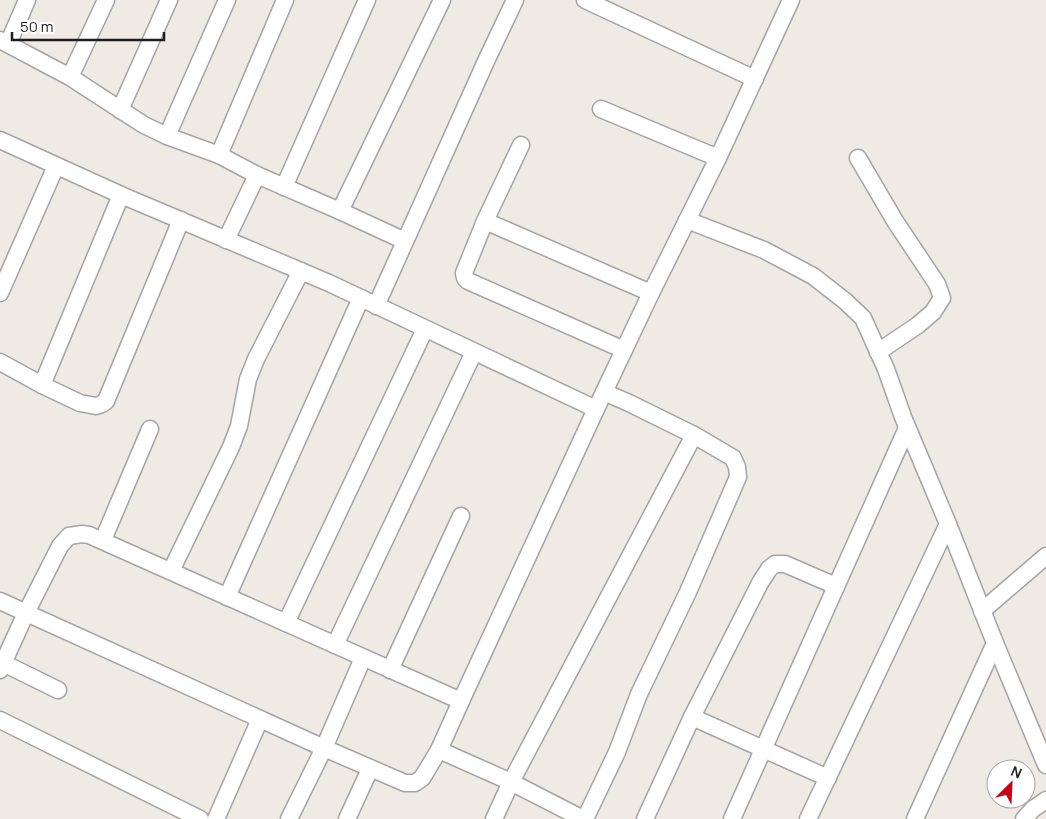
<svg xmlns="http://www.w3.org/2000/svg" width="1046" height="819" font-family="Manrope,sans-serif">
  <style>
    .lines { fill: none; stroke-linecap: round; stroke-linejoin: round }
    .minor-casing { stroke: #a4a4a4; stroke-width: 19 }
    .minor { stroke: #fff; stroke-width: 16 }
  </style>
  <rect width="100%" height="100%" fill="#efeae3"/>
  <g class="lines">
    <!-- minor casing -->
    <g class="minor-casing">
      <g id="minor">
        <polyline points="585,0 755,79"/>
        <polyline points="0,40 70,77 144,125 167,136 219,155 257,175 340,211 405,241"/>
        <polyline points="8,44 27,0"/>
        <polyline points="70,77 106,0"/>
        <polyline points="601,109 718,158"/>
        <polyline points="120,110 169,0"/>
        <polyline points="167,136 227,0"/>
        <polyline points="0,140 121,195 329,283 596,409"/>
        <polyline points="521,145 485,221 464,273 465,278 468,281 624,350"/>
        <polyline points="219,155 285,0"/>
        <polyline points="858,158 895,221 937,284 942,298 933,312 918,325 878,352"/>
        <polyline points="284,187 367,0"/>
        <polyline points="340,211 442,0"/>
        <polyline points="687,220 764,250 813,276 845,301 863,318 886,369 903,417 948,524 995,643 1046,765"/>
        <polyline points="485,221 651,293"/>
        <polyline points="226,240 257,175"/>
        <polyline points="0,293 56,166"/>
        <polyline points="376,306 487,59 515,0"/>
        <polyline points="0,362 42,385 80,403 96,406 102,404 106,401 181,220"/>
        <polyline points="42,385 121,195"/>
        <polyline points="103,540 150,429"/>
        <polyline points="171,571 231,447 239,426 248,379 256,359 301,271"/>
        <polyline points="227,597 361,298"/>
        <polyline points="0,601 324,748 405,783 415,783 422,778 439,750"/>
        <polyline points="982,611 1046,556"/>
        <polyline points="286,623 425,329"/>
        <polyline points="335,645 474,352"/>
        <polyline points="3,663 58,690"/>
        <polyline points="0,670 26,613 60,546 69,536 82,534 89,535 461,701"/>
        <polyline points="390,670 461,516"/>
        <polyline points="692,717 828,778"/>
        <polyline points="0,720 200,819"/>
        <polyline points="216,819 260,719"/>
        <polyline points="289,819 324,748 363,658"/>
        <polyline points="347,819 370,769"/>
        <polyline points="494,819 511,782 439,750 461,701 596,409 651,293 718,158 791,0"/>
        <polyline points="583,819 511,782 694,435 629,403 604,392"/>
        <polyline points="585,819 617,752 639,694 688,592 738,477 737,467 733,458 694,435"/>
        <polyline points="645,819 692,717 760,583 769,569 775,564 785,564 836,586"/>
        <polyline points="732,819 907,428"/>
        <polyline points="808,819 948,524"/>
        <polyline points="915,819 995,643"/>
        <polyline points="1024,819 1033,809 1046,800"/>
      </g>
    </g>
    <!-- minor -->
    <use href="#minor" class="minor"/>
  </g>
  <!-- north arrow -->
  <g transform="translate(1011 784) rotate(24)"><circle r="24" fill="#ffffff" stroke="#a5a5a5"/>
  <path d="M0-4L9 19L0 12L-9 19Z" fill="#cb0015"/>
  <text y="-8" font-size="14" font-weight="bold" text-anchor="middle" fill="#1d1d1d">N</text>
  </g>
  <!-- scale -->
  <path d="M12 32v8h152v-8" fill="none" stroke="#1d1d1d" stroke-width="2.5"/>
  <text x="20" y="32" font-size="15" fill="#1d1d1d" stroke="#ffffff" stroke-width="4" paint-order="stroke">50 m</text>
</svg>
